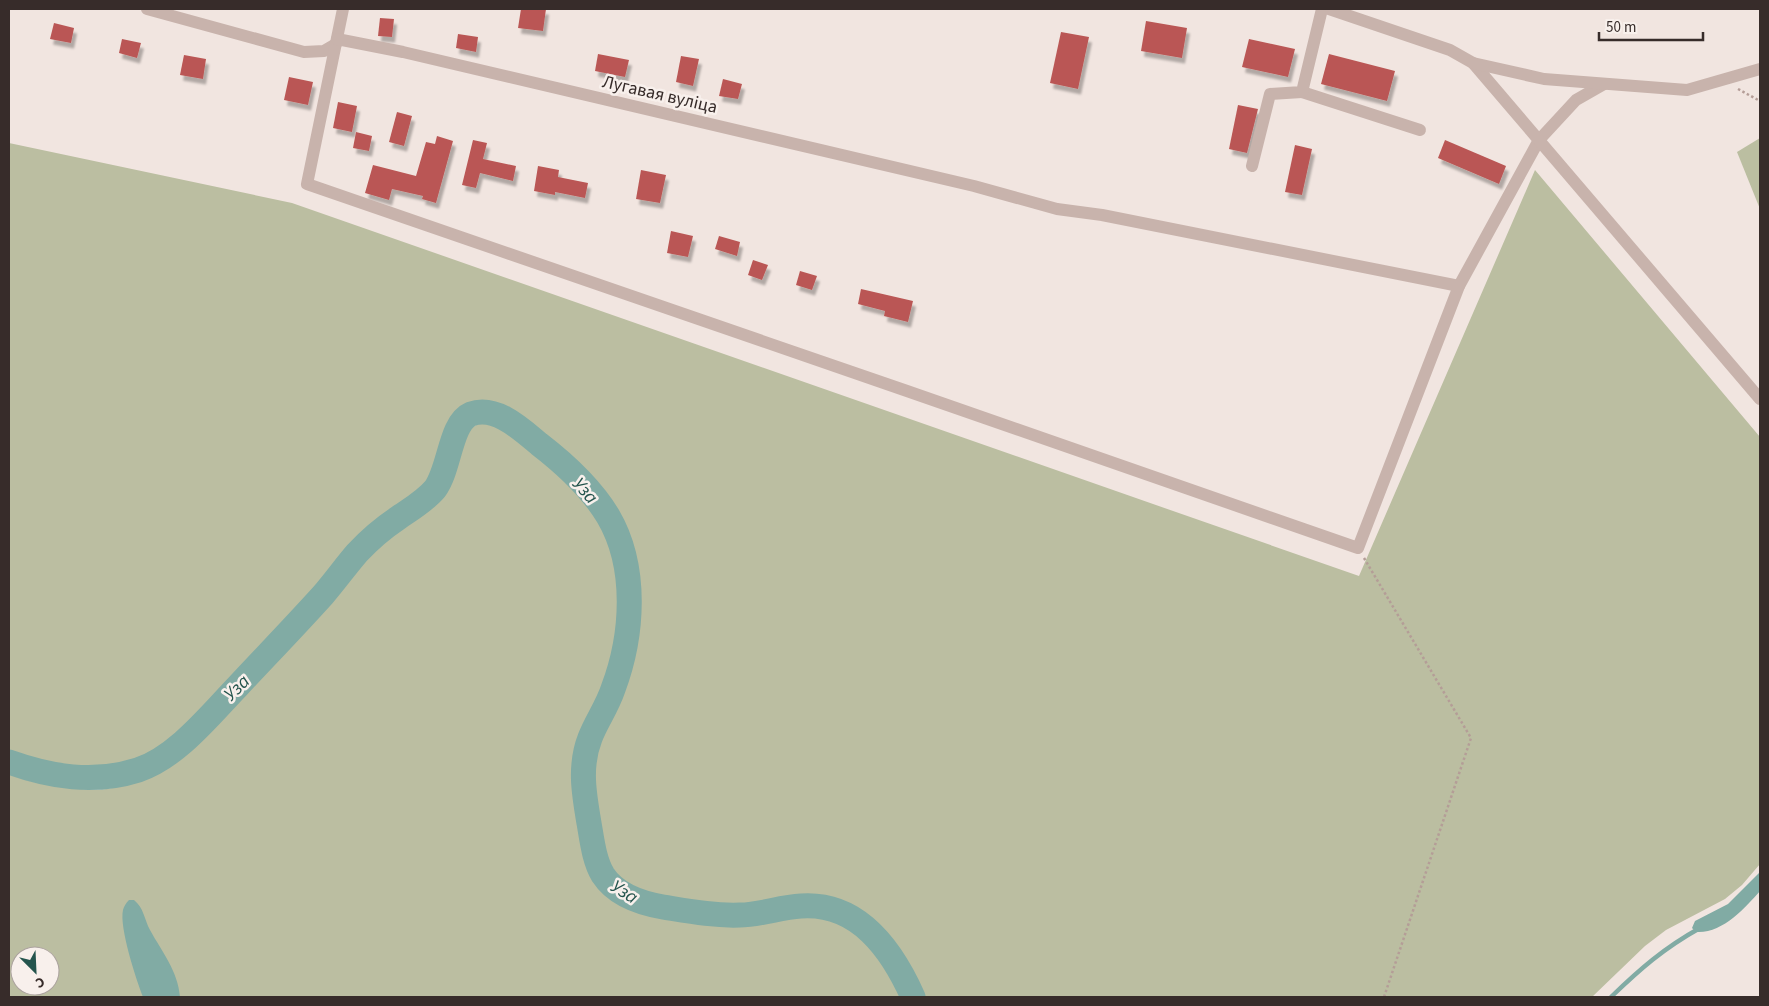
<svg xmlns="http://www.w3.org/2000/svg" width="1769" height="1006" font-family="'Source Sans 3',sans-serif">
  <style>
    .green { fill: #bbbea1; fill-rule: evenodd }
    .water { fill: #81aba4 }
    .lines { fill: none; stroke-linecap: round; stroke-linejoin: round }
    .stream { stroke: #81aba4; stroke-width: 4.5 }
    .river { stroke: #81aba4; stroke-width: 25 }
    .building { fill: #ba5754; filter: url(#shadow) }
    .path { stroke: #b49d97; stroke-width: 2.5; stroke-dasharray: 2.5 2.5; stroke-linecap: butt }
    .minor { stroke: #c8b3ac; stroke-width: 12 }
    .labels { text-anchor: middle; stroke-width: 5; stroke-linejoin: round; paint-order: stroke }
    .street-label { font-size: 18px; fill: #372c2a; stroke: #f8f0ec }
    .water-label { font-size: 19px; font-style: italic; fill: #24544d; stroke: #f8f0ec }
  </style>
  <defs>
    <filter id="shadow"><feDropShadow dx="3" dy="5.5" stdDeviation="1" flood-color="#0004"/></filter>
  </defs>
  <rect width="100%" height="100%" fill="#f1e5e0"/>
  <!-- green -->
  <g class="green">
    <polygon points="1760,138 1760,209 1737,152"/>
    <path d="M9,143l283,60 1067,373 176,-406 225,267v427l-18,21 -17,14 -59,31 -21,16 -53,51h-668c-17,-40 -59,-92 -105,-99 -22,-3 -44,5 -65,8 -26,2 -52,-2 -78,-5 -24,-4 -47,-11 -63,-30 -12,-15 -15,-34 -18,-52 -3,-21 -8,-44 -3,-66 5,-23 23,-47 31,-71 15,-45 19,-90 7,-136 -5,-16 -10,-32 -20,-45 -15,-19 -33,-36 -51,-52 -28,-24 -88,-76 -113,-20 -7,17 -6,37 -17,52 -16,21 -45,35 -64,54l-69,78 -128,132c-49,32 -107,31 -159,7z"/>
    <path d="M480,423c29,0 51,26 71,43 21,18 43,39 55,64 21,40 18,98 4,140 -8,26 -23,51 -30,79 -7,29 -1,59 5,88 2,10 3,21 7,31 5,13 15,25 27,34 28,17 94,23 127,20 26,-1 53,-11 80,-5 34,7 66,48 77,80h-894v-223c17,7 37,11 55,13 11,1 23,3 34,3 69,-6 114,-62 158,-109 25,-27 50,-53 74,-81 11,-12 21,-25 32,-37 24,-28 60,-44 82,-73 17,-22 7,-54 36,-67zM20,956h30v30h-30z"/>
  </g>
  <!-- water -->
  <g class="water">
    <path d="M1760,872v19c-15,17 -38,43 -64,41l-4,-4 3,-7 33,-17z"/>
    <path d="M129,900h5c10,8 10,19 16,30 12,22 28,41 30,67h-37c-7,-18 -24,-70 -20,-87 1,-4 3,-7 6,-10z"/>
  </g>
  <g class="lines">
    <!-- stream -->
    <path class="stream" d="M1611,997c29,-28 53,-49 89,-69"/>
    <!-- river -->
    <path class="river" d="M9,762c42,15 85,22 129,8 39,-13 72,-55 100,-84 28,-30 57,-60 85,-91 12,-14 22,-28 34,-42 13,-14 26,-25 41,-35 13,-9 27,-17 37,-29 15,-20 15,-66 36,-75 25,-9 50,15 68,30 26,20 52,44 69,72 30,51 25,120 5,173 -6,18 -17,33 -23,49 -11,28 -6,56 -1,85 3,17 5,37 14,52 13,20 37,28 60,32 25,4 51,9 77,8 21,0 40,-8 61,-9 58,-4 91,44 112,91"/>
  </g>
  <!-- building -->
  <g class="building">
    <polygon points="521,9 546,9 543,31 518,28"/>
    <polygon points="380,18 394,19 392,37 378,36"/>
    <polygon points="1146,21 1187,28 1182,58 1141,51"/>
    <polygon points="54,23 74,28 71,43 50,39"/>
    <polygon points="1061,32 1089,37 1078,89 1050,83"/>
    <polygon points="458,34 478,37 476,52 456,48"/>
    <polygon points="122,39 141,43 137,58 119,53"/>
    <polygon points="1249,39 1295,49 1288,77 1242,67"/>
    <polygon points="598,54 629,60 625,77 595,71"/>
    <polygon points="1329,54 1395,71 1387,101 1321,84"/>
    <polygon points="184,55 206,59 203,79 180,75"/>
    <polygon points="681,56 699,59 693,86 676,82"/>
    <polygon points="289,77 313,82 308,105 284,100"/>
    <polygon points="723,79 742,84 738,99 719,96"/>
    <polygon points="338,102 357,106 352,132 333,128"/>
    <polygon points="1238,105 1258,109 1247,153 1229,149"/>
    <polygon points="397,112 412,116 404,146 389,142"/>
    <polygon points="356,132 372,136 369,151 353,148"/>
    <polygon points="437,136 453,141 436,203 422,199 423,196 392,189 389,200 365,193 373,165 416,176 426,142 435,144"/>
    <polygon points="473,140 487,143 483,159 516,166 513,181 480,173 476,188 462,185"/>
    <polygon points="1445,140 1506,166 1499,184 1438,158"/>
    <polygon points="1295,145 1312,149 1302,195 1285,192"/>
    <polygon points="538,166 559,170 558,177 588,183 585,198 555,192 555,195 534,191"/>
    <polygon points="641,170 666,175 660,203 636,199"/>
    <polygon points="671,231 693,236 688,257 667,253"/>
    <polygon points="719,236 740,242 737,256 715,249"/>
    <polygon points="753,260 768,265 762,280 748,275"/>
    <polygon points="800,271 817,276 812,290 796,285"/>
    <polygon points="861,289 913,301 908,322 884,316 885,311 858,304"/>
  </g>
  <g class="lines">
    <!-- path -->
    <g class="path">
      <polyline points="1738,89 1760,101"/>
      <polyline points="1364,558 1471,738 1384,997"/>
    </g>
    <!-- minor -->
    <g class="minor">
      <polyline points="147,9 304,52 324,51 336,44"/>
      <polyline points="343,9 307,184 907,391 1358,548 1459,286 1539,140 1576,100 1604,84"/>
      <polyline points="1329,9 1450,50 1473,63 1760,399"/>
      <polyline points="337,39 403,52 974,186 1057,209 1102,215 1459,286"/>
      <polyline points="1473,63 1544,79 1687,90 1760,69"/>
      <polyline points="1302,92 1420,130"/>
      <polyline points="1252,166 1270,94 1302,92 1322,9"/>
    </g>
  </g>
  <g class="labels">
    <!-- street labels -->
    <g class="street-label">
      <text transform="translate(660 94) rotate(13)" y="6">Лугавая вуліца</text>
    </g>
    <!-- water labels -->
    <g class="water-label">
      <text transform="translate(586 490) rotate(48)" y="7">Уза</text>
      <text transform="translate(236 687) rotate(-45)" y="7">Уза</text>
      <text transform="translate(625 891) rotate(32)" y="7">Уза</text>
    </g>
  </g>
  <!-- border -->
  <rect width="1769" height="1006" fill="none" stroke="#372c2a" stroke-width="20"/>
  <!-- north arrow -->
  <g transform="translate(35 971) rotate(156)"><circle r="24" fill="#f8f0ec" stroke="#aba29e"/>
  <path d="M0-4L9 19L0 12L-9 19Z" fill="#24544d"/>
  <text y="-8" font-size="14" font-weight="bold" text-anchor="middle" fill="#372c2a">С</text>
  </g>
  <!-- scale -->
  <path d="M1599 32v8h104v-8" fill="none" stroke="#372c2a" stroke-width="2.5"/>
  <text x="1606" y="32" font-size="15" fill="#372c2a" stroke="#f8f0ec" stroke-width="4" paint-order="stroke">50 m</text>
</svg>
